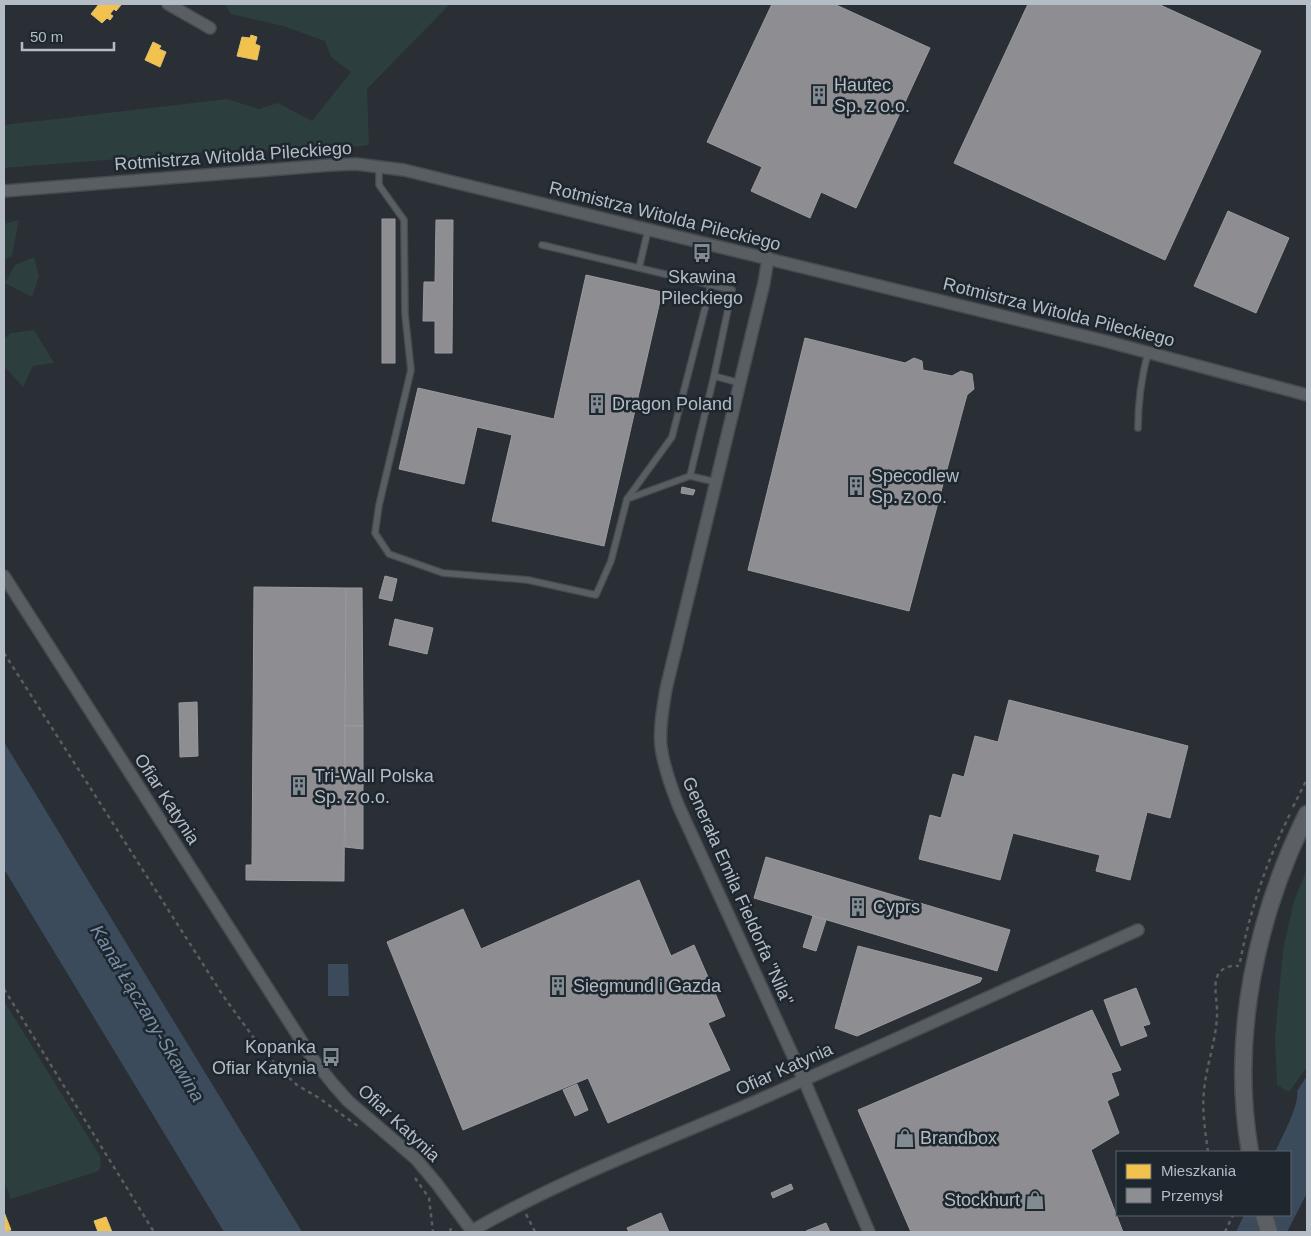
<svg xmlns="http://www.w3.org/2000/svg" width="1311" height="1236" font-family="Arial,sans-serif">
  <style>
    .green { fill: #2c3e3e }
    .water { fill: #3b4b5b }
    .homes { fill: #f2c14e; stroke: #dfc072 }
    .industry { fill: #8d8d92; stroke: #999ba1 }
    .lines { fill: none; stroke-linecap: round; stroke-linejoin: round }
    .service-casing { stroke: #474b4f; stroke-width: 8 }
    .minor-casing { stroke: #474b4f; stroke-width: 14 }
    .primary-casing { stroke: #474c51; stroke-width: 19 }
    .path { stroke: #595e61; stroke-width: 2.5; stroke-dasharray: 4 4; stroke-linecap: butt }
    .service { stroke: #595e63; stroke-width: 5.5 }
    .minor { stroke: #595e63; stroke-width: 11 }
    .primary { stroke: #5c5f64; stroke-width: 16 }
    .labels { text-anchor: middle; stroke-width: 5; stroke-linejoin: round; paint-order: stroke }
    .poi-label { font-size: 18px; fill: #b4bcc5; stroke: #1e262e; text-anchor: start }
    .street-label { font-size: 18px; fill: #b4bcc5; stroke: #1e262e }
    .water-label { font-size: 19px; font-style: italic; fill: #788ea4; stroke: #1e262e }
  </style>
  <rect width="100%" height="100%" fill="#292f34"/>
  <!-- green -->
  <g class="green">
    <polygon points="225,4 450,4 367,89 369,145 285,156 258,148 4,168 4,125 227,99 259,109 278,103 312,121 351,72 331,57 325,41 283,26 231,14"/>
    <polygon points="19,220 12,256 4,259 4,224"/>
    <polygon points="34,257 39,276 32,297 5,283 15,265"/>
    <polygon points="34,330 54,363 33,366 23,387 4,366 4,339 11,333"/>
    <polygon points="1307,869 1307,1067 1289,1092 1277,1085 1275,1036 1283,950 1294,901"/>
    <polygon points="4,1001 100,1156 101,1164 99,1171 11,1199 4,1181"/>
  </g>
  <!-- water -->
  <g class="water">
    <polygon points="4,742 302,1232 224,1232 4,869"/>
    <polygon points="328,964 348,964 349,996 328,996"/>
    <path d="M1307,1076v117l-20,39h-51l8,-17h46v-63h-15c6,-13 25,-48 22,-61z"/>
  </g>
  <!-- homes -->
  <g class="homes">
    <polygon points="99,4 119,4 121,5 116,11 114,9 110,14 113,16 110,20 107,18 102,23 91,14"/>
    <polygon points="251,35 257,37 255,44 260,46 257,60 237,56 242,37 250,38"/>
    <polygon points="153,42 161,46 159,49 166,52 160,67 145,60"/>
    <polygon points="4,1212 11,1230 4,1232"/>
    <polygon points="106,1217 112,1232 98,1232 94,1221"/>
  </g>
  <!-- industry -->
  <g class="industry">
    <polygon points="772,4 834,4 930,48 856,208 821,192 810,218 751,191 762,167 707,142"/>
    <polygon points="1028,4 1158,4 1261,51 1165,260 954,163"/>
    <polygon points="1228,211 1289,238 1256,313 1194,286"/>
    <rect x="382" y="219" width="13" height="144"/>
    <polygon points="436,220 453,220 452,353 435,353 435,321 423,321 424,282 435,282"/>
    <polygon points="586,275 662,292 604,546 492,521 512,435 477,427 464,484 399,469 418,388 554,419"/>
    <polygon points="805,338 905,363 914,358 922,361 923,370 952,376 961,371 972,374 974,389 967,395 965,402 909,611 748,570"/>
    <polygon points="682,487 695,490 693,495 681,493"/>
    <polygon points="385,576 397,579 392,601 379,598"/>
    <polygon points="254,587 346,588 344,881 246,880 246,865 252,865"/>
    <polygon points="346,588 362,588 363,726 345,726"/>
    <polygon points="395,619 433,628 427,654 389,645"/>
    <polygon points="1009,700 1188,746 1170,818 1147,812 1130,880 1096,871 1100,855 1013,833 1000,880 919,859 930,815 941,818 953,774 964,777 975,736 998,742"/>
    <polygon points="197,702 198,756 180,757 179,703"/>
    <polygon points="345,726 363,726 363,849 345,847"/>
    <polygon points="766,857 1010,930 997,971 754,898"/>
    <polygon points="639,880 671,956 694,945 725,1016 708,1023 730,1070 608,1123 588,1078 463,1130 387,942 463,909 481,949"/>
    <polygon points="813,916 826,920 816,951 803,947"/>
    <polygon points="858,946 982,978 980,982 857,1036 835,1028"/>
    <polygon points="1136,988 1150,1024 1143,1026 1147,1036 1121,1046 1104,1000"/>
    <polygon points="1092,1010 1121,1070 1111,1073 1119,1095 1107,1101 1119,1133 1091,1150 1123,1232 911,1232 858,1110"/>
    <polygon points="577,1084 588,1110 575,1116 563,1090"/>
    <polygon points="791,1184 793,1189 773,1198 771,1193"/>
    <polygon points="661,1213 669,1232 629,1232 627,1228"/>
    <polygon points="826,1223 830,1232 807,1232 806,1231"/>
  </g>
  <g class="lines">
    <!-- service casing -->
    <g class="service-casing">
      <g id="service">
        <polyline points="379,166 379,185 404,220 405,314 411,370 379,505 375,533 389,554 443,573 528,580 596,595 611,561 627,499 690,476 716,482"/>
        <polyline points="542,245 711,285"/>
        <polyline points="639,268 648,230"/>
        <path d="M1138,428c0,-28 3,-49 10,-76"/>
        <polyline points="690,476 714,376 740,383"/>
        <polyline points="627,499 672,437 711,285 732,290 714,376"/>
      </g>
    </g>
    <!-- minor casing -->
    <g class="minor-casing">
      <g id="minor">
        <polyline points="168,4 210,28"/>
        <polyline points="4,191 331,165 356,164 404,170 1105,341 1307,395"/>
        <path d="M768,258l-4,25 -98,406c-3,19 -7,39 -5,58 3,21 10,40 18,60l125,273 65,152"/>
        <polyline points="4,576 313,1059 333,1084 348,1101 416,1159 437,1184 472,1231"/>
        <path d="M470,1232c89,-52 187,-88 282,-129 129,-57 257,-115 386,-173"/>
      </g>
    </g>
    <!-- primary casing -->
    <g class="primary-casing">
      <g id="primary">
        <path d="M1250,1152c-20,-115 6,-235 57,-338"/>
        <polyline points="1264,1215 1269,1232"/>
      </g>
    </g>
    <!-- path -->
    <g class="path">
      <polyline points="4,653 224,997 264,1052 286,1075 297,1085 319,1098 359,1127"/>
      <polyline points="1293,807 1307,779"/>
      <path d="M1240,962c10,-52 27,-102 51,-150"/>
      <polyline points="4,989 154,1232"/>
      <path d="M1208,1152c-3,-23 -7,-45 -3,-69 3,-22 11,-44 12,-67 1,-11 -4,-30 0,-39 3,-9 13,-12 22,-11"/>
      <polyline points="415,1178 429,1198 433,1232"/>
      <polyline points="526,1214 535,1232"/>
      <polyline points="450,1232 452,1224"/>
      <polyline points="1225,1232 1233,1215"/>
    </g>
    <!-- service -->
    <use href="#service" class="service"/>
    <!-- minor -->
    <use href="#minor" class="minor"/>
    <!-- primary -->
    <use href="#primary" class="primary"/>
  </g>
  <!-- icons -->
  <defs>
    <g id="building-bare" transform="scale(1.5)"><path d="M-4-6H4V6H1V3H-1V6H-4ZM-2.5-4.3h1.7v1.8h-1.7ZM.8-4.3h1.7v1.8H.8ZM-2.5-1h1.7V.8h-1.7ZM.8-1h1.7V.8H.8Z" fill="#838b92" stroke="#1e262e" stroke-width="2.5" paint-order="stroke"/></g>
    <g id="bus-bare" transform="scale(1.5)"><path d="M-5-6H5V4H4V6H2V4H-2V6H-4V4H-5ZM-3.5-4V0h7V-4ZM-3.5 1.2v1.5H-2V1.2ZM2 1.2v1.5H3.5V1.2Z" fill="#838b92" stroke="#1e262e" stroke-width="2.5" paint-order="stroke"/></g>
    <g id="shop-bare" transform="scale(1.5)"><path d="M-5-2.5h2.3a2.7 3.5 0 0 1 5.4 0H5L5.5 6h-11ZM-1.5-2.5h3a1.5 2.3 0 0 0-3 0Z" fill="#838b92" stroke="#1e262e" stroke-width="2.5" paint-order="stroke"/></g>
  </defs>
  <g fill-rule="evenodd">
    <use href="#building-bare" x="819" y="95"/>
    <use href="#bus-bare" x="702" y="253"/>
    <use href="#building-bare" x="597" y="404"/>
    <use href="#building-bare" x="856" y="486"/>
    <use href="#building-bare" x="299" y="786"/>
    <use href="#building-bare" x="858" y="907"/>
    <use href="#building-bare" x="558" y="986"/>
    <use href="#bus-bare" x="331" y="1057"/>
    <use href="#shop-bare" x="905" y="1138"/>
    <use href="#shop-bare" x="1035" y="1200"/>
  </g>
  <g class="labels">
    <!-- poi labels -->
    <g class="poi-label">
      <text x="834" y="91">Hautec<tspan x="834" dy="21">Sp. z o.o.</tspan></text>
      <text x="702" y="283" text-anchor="middle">Skawina<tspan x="702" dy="21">Pileckiego</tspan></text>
      <text x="612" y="410">Dragon Poland</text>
      <text x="871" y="482">Specodlew<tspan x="871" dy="21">Sp. z o.o.</tspan></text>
      <text x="314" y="782">Tri-Wall Polska<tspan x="314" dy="21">Sp. z o.o.</tspan></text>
      <text x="873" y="913">Cyprs</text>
      <text x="573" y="992">Siegmund i Gazda</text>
      <text x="316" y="1053" text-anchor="end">Kopanka<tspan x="316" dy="21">Ofiar Katynia</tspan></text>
      <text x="920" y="1144">Brandbox</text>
      <text x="1020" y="1206" text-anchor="end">Stockhurt</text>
    </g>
    <!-- street labels -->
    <g class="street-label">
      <text transform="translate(233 156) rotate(-4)" y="6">Rotmistrza Witolda Pileckiego</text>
      <text transform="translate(665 216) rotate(14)" y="6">Rotmistrza Witolda Pileckiego</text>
      <text transform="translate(1059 312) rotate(14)" y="6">Rotmistrza Witolda Pileckiego</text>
      <text transform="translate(167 799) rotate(57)" y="6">Ofiar Katynia</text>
      <text transform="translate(738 891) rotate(66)" y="6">Generała Emila Fieldorfa "Nila"</text>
      <text transform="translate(784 1069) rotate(-24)" y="6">Ofiar Katynia</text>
      <text transform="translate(399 1123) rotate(43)" y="6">Ofiar Katynia</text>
    </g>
    <!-- water labels -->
    <g class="water-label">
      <text transform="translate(148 1013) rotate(59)" y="7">Kanał Łączany-Skawina</text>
    </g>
  </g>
  <!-- border -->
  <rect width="1311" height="1236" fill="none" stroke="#b4bcc5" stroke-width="10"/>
  <!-- legend -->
  <rect x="1116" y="1151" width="175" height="65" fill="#1e262e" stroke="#5a626a"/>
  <rect x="1126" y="1164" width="25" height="15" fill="#f2c14e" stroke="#5a626a"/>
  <text x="1161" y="1176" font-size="15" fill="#b4bcc5">Mieszkania</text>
  <rect x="1126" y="1188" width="25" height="15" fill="#8d8d92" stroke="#5a626a"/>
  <text x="1161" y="1201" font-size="15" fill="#b4bcc5">Przemysł</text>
  <!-- scale -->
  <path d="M22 42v8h92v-8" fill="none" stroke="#b4bcc5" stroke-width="2.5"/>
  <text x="30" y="42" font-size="15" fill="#b4bcc5" stroke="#1e262e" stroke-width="4" paint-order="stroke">50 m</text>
</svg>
